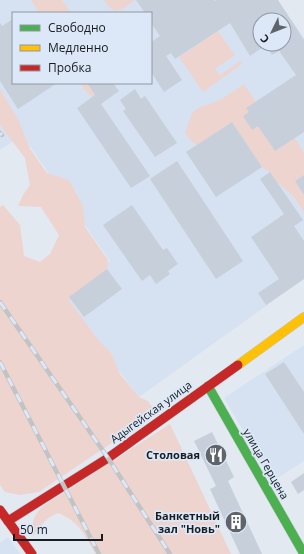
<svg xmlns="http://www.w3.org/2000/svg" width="304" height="554" font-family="'Open Sans',sans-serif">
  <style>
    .built { fill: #d6e2f2; fill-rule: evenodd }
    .green { fill: #eed4cf }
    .building { fill: #c7cfda; fill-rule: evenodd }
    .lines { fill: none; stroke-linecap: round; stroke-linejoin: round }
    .fast-casing { stroke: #bfc5cb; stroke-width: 10 }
    .slow-casing { stroke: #bfc5cb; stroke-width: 10 }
    .jam-casing { stroke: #bfc5cb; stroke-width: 10 }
    .fast { stroke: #4caf50; stroke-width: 9 }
    .slow { stroke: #ffc107; stroke-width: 9 }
    .jam { stroke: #c62828; stroke-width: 9 }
    .rail-casing { stroke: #c1c3c5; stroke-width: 4.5 }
    .rail { stroke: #dce8f7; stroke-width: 3; stroke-dasharray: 9; stroke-linecap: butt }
    .labels { text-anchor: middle; stroke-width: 3.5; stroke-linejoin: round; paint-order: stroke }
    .street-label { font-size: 11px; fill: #181d22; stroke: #dce8f7 }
    .poi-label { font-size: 11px; font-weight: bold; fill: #181d22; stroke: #dce8f7; text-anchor: end }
  </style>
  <rect width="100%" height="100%" fill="#e2e9f1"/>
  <!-- built -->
  <g class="built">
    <path d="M0,0h278l26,38v241l-165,118 -78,-102 49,-34 -88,-126 -22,15zM13,13h138v70h-138zM260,20h24v24h-24z"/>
    <polygon points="304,345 304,461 273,481 224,398"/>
    <polygon points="8,537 20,554 0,554 0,543"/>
  </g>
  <!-- green -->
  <g class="green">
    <polygon points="31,0 62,0 71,13 39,13"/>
    <path d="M104,0h31c-14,10 -20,18 -31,0z"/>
    <polygon points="218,31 235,55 215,69 220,75 240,61 242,64 203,92 179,57"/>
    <polygon points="81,83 87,83 95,95 93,97 84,90"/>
    <polygon points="244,84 256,102 247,108 275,151 295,138 304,153 304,175 295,181 304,195 304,212 294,197 277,182 270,172 262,167 232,122 197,145 190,140 185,133 192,113 198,108 220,100"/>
    <polygon points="0,89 19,121 30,149 47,173 69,180 83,206 85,227 108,260 107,269 69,297 71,303 99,341 111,353 120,374 139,397 148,401 156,413 39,492 20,495 5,492 0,485 0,207 3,205 20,225 24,256 40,262 50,254 59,235 41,207 18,206 23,195 30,185 25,158 0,125"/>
    <path d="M170,424l61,130h-135c-12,-19 -16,-32 -38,-41 -12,5 -18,13 -25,23 -2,-14 1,-21 10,-30z"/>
  </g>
  <!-- building -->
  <g class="building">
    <path d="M136,0h78l1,1 2,-1h61l26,40v92l-29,19 -17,-25 -6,4 -9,-14 6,-4 -3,-4 50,-33 -17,-24 -7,4 -6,-10 -16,11 -20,-33 -55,36 -4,-6 -5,3 16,24 -18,12 -13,-20v-30l9,-6 -9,-13v-10h-6zM260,20h24v24h-24z"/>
    <polygon points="13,19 13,83 57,83 18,109 0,81 0,23 2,26"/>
    <polygon points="87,83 113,83 119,91 101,104 150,176 131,188 77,108 95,95"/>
    <polygon points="135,89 141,99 145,96 177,143 155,157 123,111 126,109 120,100"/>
    <polygon points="232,122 262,167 216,197 186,152"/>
    <polygon points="177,161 243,261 216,279 150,179"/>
    <polygon points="270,172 303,220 294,226 304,241 304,279 266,305 258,293 279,279 251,237 284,214 260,179"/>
    <polygon points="304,175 304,195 295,181"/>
    <polygon points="132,205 163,250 167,248 178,264 168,271 170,274 156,284 150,275 142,281 103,225"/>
    <polygon points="107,269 122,289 84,317 69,297"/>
    <polygon points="284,362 304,392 304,434 265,374"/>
    <polygon points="212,432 234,477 228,481 262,554 240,554 210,489 216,486 194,441"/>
    <polygon points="304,473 304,490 298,494 291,482"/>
  </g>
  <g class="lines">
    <!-- fast casing -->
    <g class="fast-casing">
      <polyline id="fast" points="208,386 304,554"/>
    </g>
    <!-- slow casing -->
    <g class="slow-casing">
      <polyline id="slow" points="238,365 304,317"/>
    </g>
    <!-- jam casing -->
    <g class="jam-casing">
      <g id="jam">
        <polyline points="0,510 32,554"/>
        <polyline points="8,521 108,458 238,365"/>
      </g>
    </g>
    <!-- fast -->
    <use href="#fast" class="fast"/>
    <!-- slow -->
    <use href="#slow" class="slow"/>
    <!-- jam -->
    <use href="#jam" class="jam"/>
    <!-- rail casing -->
    <g class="rail-casing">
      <g id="rail">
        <polyline points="0,133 2,135"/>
        <polyline points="0,302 108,458 170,554"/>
        <polyline points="0,362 99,554"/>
      </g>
    </g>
    <!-- rail -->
    <use href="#rail" class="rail"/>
  </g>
  <!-- icons -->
  <defs>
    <g id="restaurant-disc" transform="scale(1.15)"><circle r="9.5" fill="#5f646a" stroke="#dce8f7"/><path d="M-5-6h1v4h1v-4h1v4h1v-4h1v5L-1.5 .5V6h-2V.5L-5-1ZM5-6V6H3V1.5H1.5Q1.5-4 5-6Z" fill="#fff"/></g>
    <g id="building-disc" transform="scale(1.15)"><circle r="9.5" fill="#5f646a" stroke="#dce8f7"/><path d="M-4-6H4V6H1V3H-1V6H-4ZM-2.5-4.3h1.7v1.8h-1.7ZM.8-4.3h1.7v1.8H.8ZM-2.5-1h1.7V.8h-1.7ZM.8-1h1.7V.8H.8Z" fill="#fff"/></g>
  </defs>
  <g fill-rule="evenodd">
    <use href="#restaurant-disc" x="216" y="455"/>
    <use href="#building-disc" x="236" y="522"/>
  </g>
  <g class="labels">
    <!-- street labels -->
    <g class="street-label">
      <text transform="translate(151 412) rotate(-36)" y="4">Адыгейская улица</text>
      <text transform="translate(266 464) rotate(60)" y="4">улица Герцена</text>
    </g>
    <!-- poi labels -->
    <g class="poi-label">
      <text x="200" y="459">Столовая</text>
      <text x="220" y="520">Банкетный<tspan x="220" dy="13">зал "Новь"</tspan></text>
    </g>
  </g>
  <!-- legend -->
  <rect x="12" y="12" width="140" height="72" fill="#dce8f7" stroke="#8e97a2"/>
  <rect x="20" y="25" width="20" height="6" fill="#4caf50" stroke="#8e97a2"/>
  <text x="48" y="32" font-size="12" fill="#181d22">Свободно</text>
  <rect x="20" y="45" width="20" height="6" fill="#ffc107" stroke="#8e97a2"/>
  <text x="48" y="52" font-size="12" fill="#181d22">Медленно</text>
  <rect x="20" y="65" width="20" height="6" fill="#c62828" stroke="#8e97a2"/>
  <text x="48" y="72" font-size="12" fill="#181d22">Пробка</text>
  <!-- north arrow -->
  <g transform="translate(272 32) rotate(227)"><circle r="19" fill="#dce8f7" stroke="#8e97a2"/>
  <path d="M0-3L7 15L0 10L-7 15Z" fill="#5f646a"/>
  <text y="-6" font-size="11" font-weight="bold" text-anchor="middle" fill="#181d22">С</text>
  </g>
  <!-- scale -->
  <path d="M14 534v6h88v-6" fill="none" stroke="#181d22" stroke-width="2"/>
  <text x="20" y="534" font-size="12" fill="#181d22" stroke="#dce8f7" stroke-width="3" paint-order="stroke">50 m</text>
</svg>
